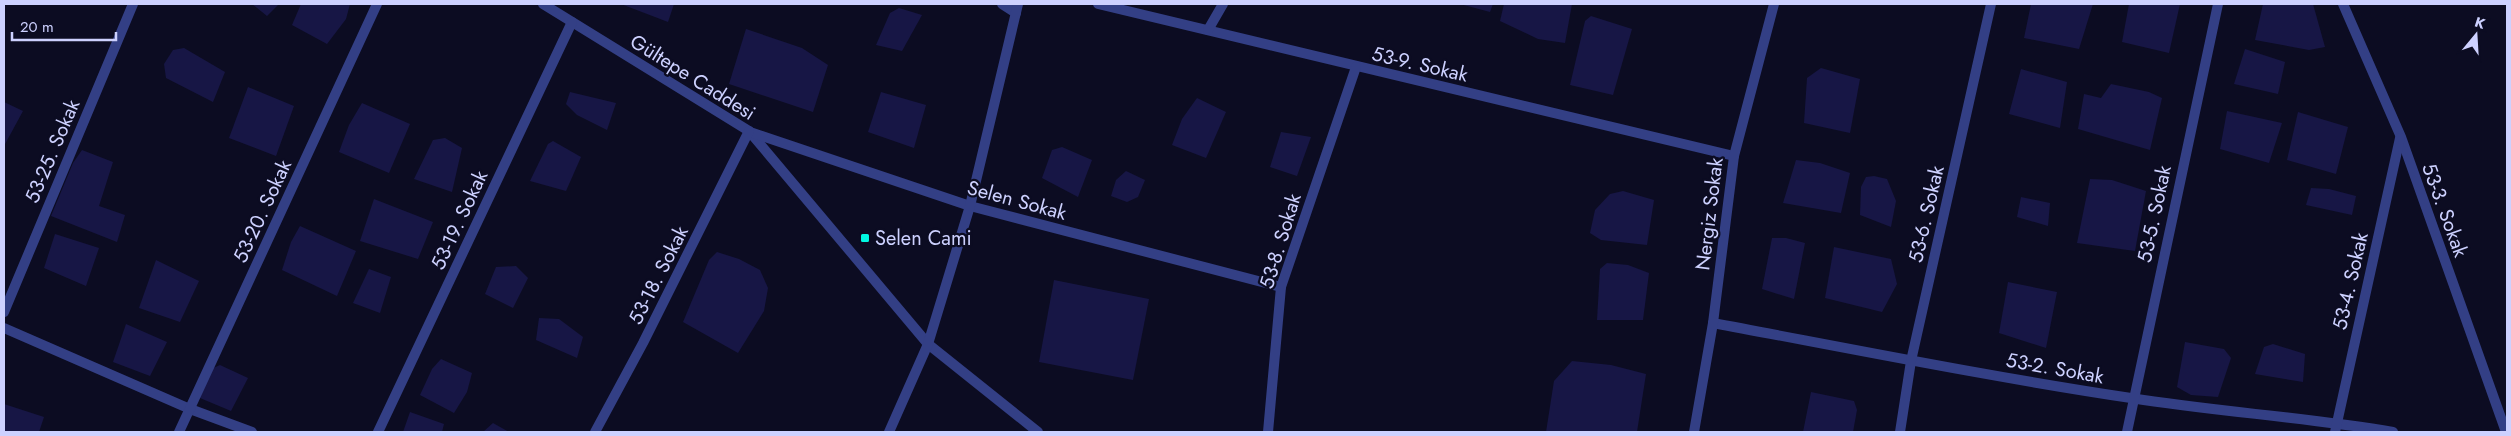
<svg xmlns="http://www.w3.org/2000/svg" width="2511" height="436" font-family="Jost,sans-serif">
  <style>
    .building { fill: #171645 }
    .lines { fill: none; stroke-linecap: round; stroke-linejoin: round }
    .minor { stroke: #333f85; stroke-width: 10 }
    .poi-dot { fill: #00f8e2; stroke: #0c0c22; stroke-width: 2 }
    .labels { text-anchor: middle; stroke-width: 4.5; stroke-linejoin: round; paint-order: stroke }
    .street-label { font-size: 20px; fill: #cdd1ff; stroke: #0c0c22 }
    .poi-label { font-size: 20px; fill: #cdd1ff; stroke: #0c0c22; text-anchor: start }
  </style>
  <rect width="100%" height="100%" fill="#0c0c22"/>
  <!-- building -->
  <g class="building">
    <polygon points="252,4 279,4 267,16"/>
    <polygon points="301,4 350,4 346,19 327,44 292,25"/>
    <polygon points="621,4 674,4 668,22"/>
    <polygon points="1460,4 1493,4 1490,12"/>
    <polygon points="1504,4 1572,4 1565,43 1538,39 1500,21"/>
    <polygon points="2031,4 2093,4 2079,49 2024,38"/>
    <polygon points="2129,4 2180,4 2169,53 2122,42"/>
    <polygon points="2263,4 2313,4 2325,47 2309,50 2255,40"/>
    <polygon points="899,8 922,15 902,51 876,45 890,13"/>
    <polygon points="1591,16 1632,29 1613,95 1570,85 1585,21"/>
    <polygon points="746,29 802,48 828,65 813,112 729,84"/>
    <polygon points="184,48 225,72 213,102 166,78 164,64 173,50"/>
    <polygon points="2245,49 2285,62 2278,94 2234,84"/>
    <polygon points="1821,68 1860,79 1850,133 1804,123 1807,78"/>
    <polygon points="2021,69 2067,82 2060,128 2009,114"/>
    <polygon points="2111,84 2149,92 2162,98 2150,150 2078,129 2084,94 2101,98"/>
    <polygon points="248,87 294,106 276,156 229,138"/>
    <polygon points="570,92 616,103 607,130 577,115 566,104"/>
    <polygon points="881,92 926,105 914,148 868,132"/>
    <polygon points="1197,98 1226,112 1206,158 1172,145 1182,119"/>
    <polygon points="4,102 23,111 4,146"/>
    <polygon points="362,103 410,124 389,173 339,152 349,125"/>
    <polygon points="2227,111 2282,123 2269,163 2220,149"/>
    <polygon points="2298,112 2348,127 2336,174 2287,160"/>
    <polygon points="1281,132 1311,137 1297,176 1270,167"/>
    <polygon points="445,138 462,148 452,192 414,179 433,140"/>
    <polygon points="553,141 581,157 566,191 530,181 548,144"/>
    <polygon points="1062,147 1092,160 1078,197 1042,178 1052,150"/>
    <polygon points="82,150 113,162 99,206 125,215 117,242 51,216 73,163"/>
    <polygon points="1796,160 1820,163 1850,173 1841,213 1783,203"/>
    <polygon points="1126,171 1145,180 1138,197 1127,202 1111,196 1116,180"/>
    <polygon points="1874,176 1887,179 1896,201 1891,227 1860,215 1861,187 1866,177"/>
    <polygon points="2090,179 2112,180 2146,191 2135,251 2077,243"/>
    <polygon points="2311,188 2329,189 2356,196 2352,215 2306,205"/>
    <polygon points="1623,191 1654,200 1647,245 1601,240 1590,233 1595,210 1610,194"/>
    <polygon points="2021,197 2050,203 2048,226 2017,217"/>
    <polygon points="374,199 433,222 418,259 360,241"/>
    <polygon points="300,226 356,251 337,296 282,270 291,242"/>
    <polygon points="55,234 99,248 86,286 44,268"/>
    <polygon points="1772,238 1786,238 1805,243 1794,299 1762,289"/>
    <polygon points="1834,247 1891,259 1897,284 1882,312 1825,298"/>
    <polygon points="717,252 739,259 760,270 768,288 764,311 738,353 683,322 709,260"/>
    <polygon points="156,260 199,281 180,322 139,308"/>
    <polygon points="1607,263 1628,265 1649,273 1643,320 1597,320 1600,269"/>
    <polygon points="516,266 528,278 513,308 485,294 496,267"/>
    <polygon points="369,269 391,277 380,313 353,303"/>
    <polygon points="1054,280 1149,299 1133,380 1039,362"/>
    <polygon points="2008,282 2057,292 2046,348 1999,333"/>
    <polygon points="539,318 559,319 583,337 577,358 536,340"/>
    <polygon points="126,324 167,342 150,376 113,362"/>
    <polygon points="2185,342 2224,349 2231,358 2218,397 2191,395 2177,387"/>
    <polygon points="2273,344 2305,354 2303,382 2255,374 2264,347"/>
    <polygon points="441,359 472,373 467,392 454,413 420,395 432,369"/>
    <polygon points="1572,361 1611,365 1646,374 1637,432 1546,432 1554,381"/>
    <polygon points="220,365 248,378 231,411 200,398 211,369"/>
    <polygon points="1811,392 1854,401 1857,410 1853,432 1803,432"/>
    <polygon points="4,404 44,417 39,432 4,432"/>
    <polygon points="410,412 444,424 442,432 403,432"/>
    <polygon points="493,423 509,432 483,432"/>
  </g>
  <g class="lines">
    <!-- minor -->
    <g class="minor">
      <polyline points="543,4 749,131 928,344 1038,432"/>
      <polyline points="1002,4 1016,13"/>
      <polyline points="1098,4 1734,156"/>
      <polyline points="2343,4 2401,137 2506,432"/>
      <polyline points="1208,30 1223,4"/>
      <polyline points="750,132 970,206 1281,287"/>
      <polyline points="4,312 133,4"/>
      <path d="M1713,323c139,26 278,54 418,75 87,14 175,19 262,34"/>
      <polyline points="4,328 190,409 252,432"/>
      <polyline points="179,432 377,4"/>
      <polyline points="378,432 572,22"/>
      <polyline points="595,432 643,343 749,131"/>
      <polyline points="889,432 928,344 970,206 1018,4"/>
      <polyline points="1268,432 1281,287 1356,67"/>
      <polyline points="1694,432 1713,323 1734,156 1774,4"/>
      <polyline points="1900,432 1911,361 1991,4"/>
      <polyline points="2127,432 2218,4"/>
      <polyline points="2335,432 2400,138"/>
    </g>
  </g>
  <!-- markers -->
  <rect class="poi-dot" x="860" y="233" width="10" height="10" rx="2.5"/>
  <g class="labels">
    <!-- street labels -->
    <g class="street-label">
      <text transform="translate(1420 64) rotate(13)" y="7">53-9. Sokak</text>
      <text transform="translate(693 77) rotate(32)" y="7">Gültepe Caddesi</text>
      <text transform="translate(52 151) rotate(-67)" y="7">53-25. Sokak</text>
      <text transform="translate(1017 200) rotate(15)" y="7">Selen Sokak</text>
      <text transform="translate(2445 210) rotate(70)" y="7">53-3. Sokak</text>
      <text transform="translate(262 211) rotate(-65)" y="7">53-20. Sokak</text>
      <text transform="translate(1709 214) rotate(-83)" y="7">Nergiz Sokak</text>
      <text transform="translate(1926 214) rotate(-77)" y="7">53-6. Sokak</text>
      <text transform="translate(2154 214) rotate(-78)" y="7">53-5. Sokak</text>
      <text transform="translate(459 220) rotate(-65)" y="7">53-19. Sokak</text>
      <text transform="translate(1280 241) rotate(-73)" y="7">53-8. Sokak</text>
      <text transform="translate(658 275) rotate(-63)" y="7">53-18. Sokak</text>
      <text transform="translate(2350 281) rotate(-77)" y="7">53-4. Sokak</text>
      <text transform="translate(2055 368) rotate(10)" y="7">53-2. Sokak</text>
    </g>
    <!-- poi labels -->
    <g class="poi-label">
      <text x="875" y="245">Selen Cami</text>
    </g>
  </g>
  <!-- border -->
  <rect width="2511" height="436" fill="none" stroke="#cdd1ff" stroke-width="10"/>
  <!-- north arrow -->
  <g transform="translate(2476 35) rotate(18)" stroke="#0c0c22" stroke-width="4" paint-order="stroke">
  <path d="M0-4L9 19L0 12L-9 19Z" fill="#cdd1ff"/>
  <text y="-8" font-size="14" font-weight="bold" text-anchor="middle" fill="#cdd1ff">K</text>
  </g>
  <!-- scale -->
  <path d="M12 32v8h104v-8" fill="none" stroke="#cdd1ff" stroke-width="2.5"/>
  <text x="20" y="32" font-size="15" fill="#cdd1ff" stroke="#0c0c22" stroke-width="4" paint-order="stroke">20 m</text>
</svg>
